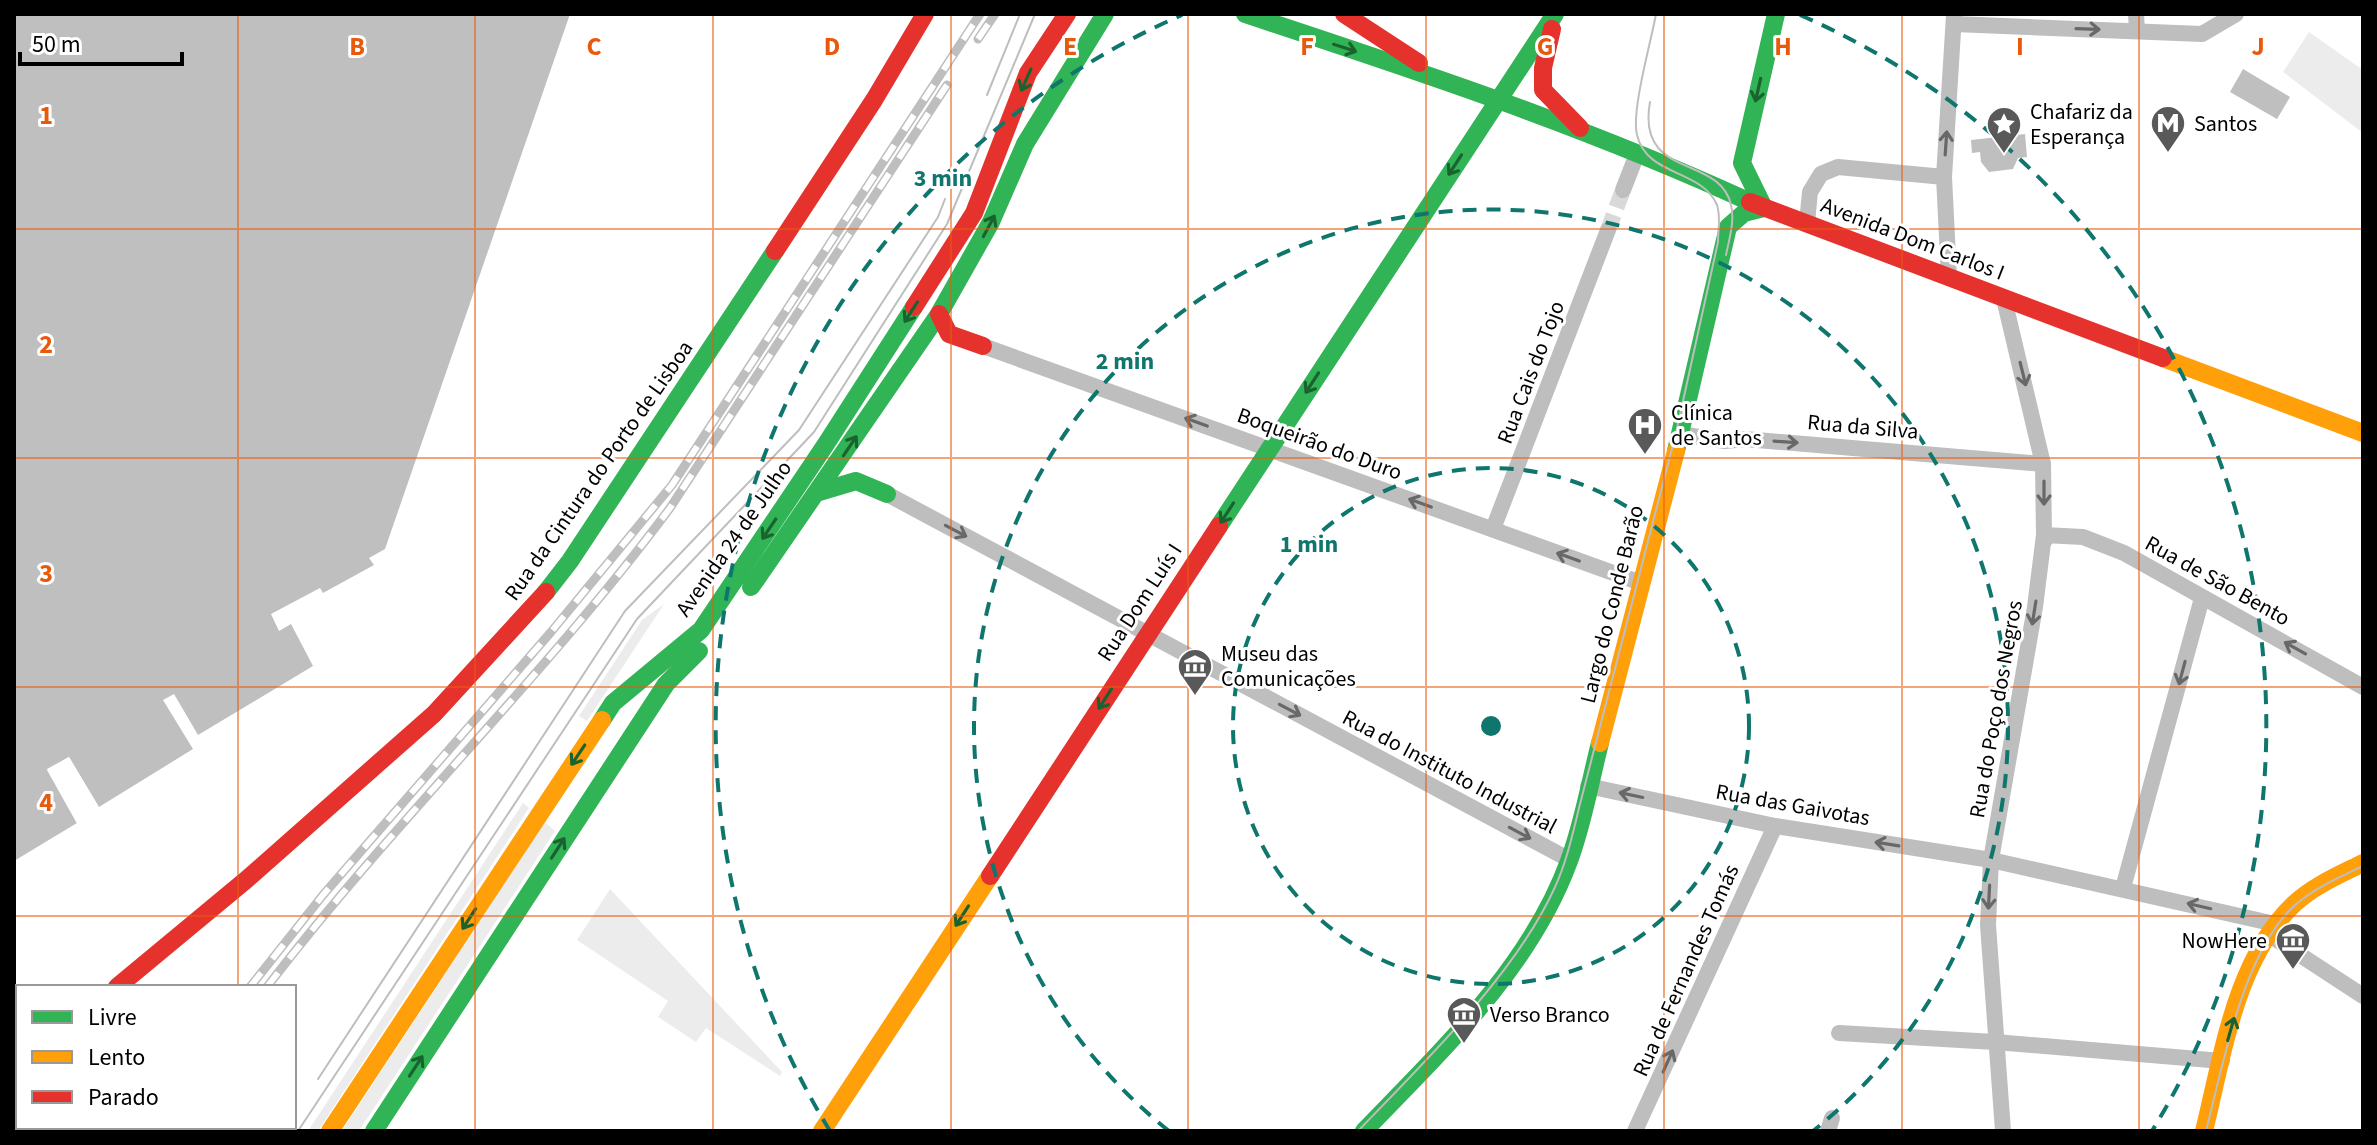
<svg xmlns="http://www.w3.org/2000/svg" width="2377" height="1145" font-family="'Source Sans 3',sans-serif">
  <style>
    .green { fill: #ececec }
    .water { fill: #bfbfbf }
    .pier { fill: #fff }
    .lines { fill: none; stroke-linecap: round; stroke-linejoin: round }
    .street-tunnel { stroke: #d9d9d9; stroke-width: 16; stroke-dasharray: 16 8; stroke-linecap: butt }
    .street { stroke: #bebebe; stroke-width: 16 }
    .fast { stroke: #30b455; stroke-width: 18 }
    .slow { stroke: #ff9f0a; stroke-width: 18 }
    .jam { stroke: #e5322d; stroke-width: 18 }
    .tram { stroke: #bebebe; stroke-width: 2 }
    .rail-casing { stroke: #bebebe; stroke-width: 9 }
    .rail { stroke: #fff; stroke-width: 6; stroke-dasharray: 18; stroke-linecap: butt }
    .oneway { stroke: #686868 }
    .oneway2 { stroke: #1a632f }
    .grid { fill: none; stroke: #e8590c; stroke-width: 2; stroke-opacity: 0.55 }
    .ring { fill: none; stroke: #0f766e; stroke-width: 4; stroke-dasharray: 14 10 }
    .labels { text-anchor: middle; stroke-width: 6; stroke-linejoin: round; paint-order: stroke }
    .poi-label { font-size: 22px; fill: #000; stroke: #fff; text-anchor: start }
    .street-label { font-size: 22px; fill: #000; stroke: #fff }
    .grid-label { font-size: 26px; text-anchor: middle; font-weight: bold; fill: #e8590c; stroke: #fff; stroke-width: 6; stroke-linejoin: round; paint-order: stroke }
    .centre { fill: #0f766e; stroke: #fff; stroke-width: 4 }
    .ring-label { font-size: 24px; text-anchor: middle; font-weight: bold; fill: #0f766e; stroke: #fff; stroke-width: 6; stroke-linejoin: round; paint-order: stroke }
  </style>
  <rect width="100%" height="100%" fill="#fff"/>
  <!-- green -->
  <g class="green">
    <polygon points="2309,32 2363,70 2363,133 2283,72"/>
    <polygon points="664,604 587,721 579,716 642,620"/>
    <polygon points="523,803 529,808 318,1131 308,1131"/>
    <polygon points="545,822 555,831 359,1131 342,1131"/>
    <polygon points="610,889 782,1072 780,1076 706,1028 696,1042 658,1017 668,1001 577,940"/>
  </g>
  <!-- water -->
  <g class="water">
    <polygon points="14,14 570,14 385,549 369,558 374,565 323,593 320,588 271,614 279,631 291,624 313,666 198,735 174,694 163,700 193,749 99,807 69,757 47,769 77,823 14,861"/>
    <polygon points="2243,69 2290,97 2277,119 2230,92"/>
    <polygon points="2025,134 2027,157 2018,158 2013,169 1989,172 1981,162 1980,152 1972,153 1971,140"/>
  </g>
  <!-- pier -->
  <polygon class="pier" points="69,757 101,811 96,810 68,762 52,771 80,821 79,827 47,770"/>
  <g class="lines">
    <!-- street-tunnel -->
    <polyline class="street-tunnel" points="1608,230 1623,190"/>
    <!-- street -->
    <g class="street">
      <polyline points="2136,14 2137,31"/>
      <polyline points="1954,24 2202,34 2236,14"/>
      <polyline points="1623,190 1637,154"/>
      <polyline points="1807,223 1810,192 1821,174 1838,167 1944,177"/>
      <polyline points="1949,277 1944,177 1954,15"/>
      <polyline points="983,346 1641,583"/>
      <polyline points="1680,434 1725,441 1745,439 2043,464"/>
      <polyline points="887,494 1570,860"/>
      <polyline points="1493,529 1608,230"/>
      <polyline points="2044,535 2083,537 2124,553 2363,687"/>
      <polyline points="1588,786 1775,826 1991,860 2275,924"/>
      <polyline points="2123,888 2202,598"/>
      <polyline points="2268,934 2363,996"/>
      <polyline points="1839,1033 1995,1042 2222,1061"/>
      <polyline points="1635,1131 1775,826"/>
      <polyline points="1828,1131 1832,1118"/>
      <polyline points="2003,1131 1988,925 1991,860 2035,607 2044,535 2043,464 2005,303 2007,299"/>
    </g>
    <!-- fast -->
    <g class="fast">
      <path d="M1245,14c170,56 342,113 505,188"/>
      <polyline points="1764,208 1742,163 1776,14"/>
      <polyline points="1676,451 1728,227 1744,213 1764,208"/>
      <polyline points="819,492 856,481 887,494"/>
      <polyline points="1219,526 1555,14"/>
      <polyline points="751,587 939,314 991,222 1025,144 1105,14"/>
      <polyline points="546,592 570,561 775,251"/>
      <polyline points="602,720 613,703 701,630 826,444 914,307"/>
      <polyline points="14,1067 18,1063"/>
      <polyline points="374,1131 666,684 699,651"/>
      <path d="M1364,1131c77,-80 166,-163 205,-270 14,-37 21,-79 31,-118"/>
    </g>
    <!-- slow -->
    <g class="slow">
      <polyline points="2163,358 2363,433"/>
      <polyline points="1600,743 1676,451"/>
      <polyline points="22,1131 24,1127"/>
      <polyline points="330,1131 602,720"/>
      <polyline points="822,1131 990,876"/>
      <path d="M2204,1131c19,-76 31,-171 90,-227 19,-18 45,-29 69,-41"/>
    </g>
    <!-- jam -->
    <g class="jam">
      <polyline points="1344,14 1419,63"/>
      <polyline points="1552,29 1543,68 1543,90 1580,128"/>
      <polyline points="1750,202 2163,358"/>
      <polyline points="775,251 874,100 925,14"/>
      <polyline points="914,307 974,213 1028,73 1067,14"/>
      <polyline points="939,314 949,334 983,346"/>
      <polyline points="990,876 1219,526"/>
      <polyline points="117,987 246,880 434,714 546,592"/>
    </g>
    <!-- tram -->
    <g class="tram">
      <polyline points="987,95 1020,14"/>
      <path d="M1650,102c-14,78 70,52 81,103 4,16 -2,35 -5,50"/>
      <polyline points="318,1079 625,611 799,430 938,217 945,199"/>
      <polyline points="298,1131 637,619 814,432 947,224 1035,14"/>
      <path d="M1358,1131c66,-69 158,-157 197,-244 12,-26 18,-55 25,-83l96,-371 42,-191c0,-12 3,-25 -1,-37 -15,-36 -70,-28 -80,-70 -6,-24 14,-93 19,-121"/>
      <path d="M1999,1131l-14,-206 3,-66 48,-286c11,-39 29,-44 66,-34l261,144"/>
      <path d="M2206,1131c17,-66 37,-178 88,-225 20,-18 46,-29 69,-40"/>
    </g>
    <!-- rail casing -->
    <g class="rail-casing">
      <g id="rail">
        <polyline points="978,39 995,14"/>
        <polyline points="250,987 323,895 551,632 672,485 980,14"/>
        <path d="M267,987c127,-166 279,-312 403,-479l277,-423"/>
        <polyline points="162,1131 165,1127"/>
      </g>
    </g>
    <!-- rail -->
    <use href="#rail" class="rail"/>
  </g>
  <!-- one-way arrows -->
  <defs><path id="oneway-shaft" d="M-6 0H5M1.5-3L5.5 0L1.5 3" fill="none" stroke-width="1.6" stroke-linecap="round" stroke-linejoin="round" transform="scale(2)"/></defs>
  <g class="oneway">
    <use href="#oneway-shaft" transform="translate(2088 29) rotate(2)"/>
    <use href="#oneway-shaft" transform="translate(1946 143) rotate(-86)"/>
    <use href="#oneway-shaft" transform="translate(2023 374) rotate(76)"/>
    <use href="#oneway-shaft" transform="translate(1196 422) rotate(-160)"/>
    <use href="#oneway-shaft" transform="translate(1786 442) rotate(4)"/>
    <use href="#oneway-shaft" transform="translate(2044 493) rotate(90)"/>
    <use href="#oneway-shaft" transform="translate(1420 503) rotate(-160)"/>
    <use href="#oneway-shaft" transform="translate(956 531) rotate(28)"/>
    <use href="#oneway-shaft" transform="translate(1568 557) rotate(-160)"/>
    <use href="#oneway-shaft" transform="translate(2034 613) rotate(99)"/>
    <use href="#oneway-shaft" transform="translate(2295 648) rotate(-151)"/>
    <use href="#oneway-shaft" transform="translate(2182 673) rotate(105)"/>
    <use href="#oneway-shaft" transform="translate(1290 710) rotate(28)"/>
    <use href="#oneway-shaft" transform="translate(1631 795) rotate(-168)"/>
    <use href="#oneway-shaft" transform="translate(1520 833) rotate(28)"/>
    <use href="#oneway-shaft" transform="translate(1887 844) rotate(-171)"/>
    <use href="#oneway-shaft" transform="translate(1989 897) rotate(93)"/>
    <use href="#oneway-shaft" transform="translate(2199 906) rotate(-167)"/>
    <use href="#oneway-shaft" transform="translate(1668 1061) rotate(-66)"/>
  </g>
  <g class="oneway2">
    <use href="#oneway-shaft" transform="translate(1345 48) rotate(18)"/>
    <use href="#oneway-shaft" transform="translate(1026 80) rotate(114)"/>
    <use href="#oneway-shaft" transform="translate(1758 90) rotate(103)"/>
    <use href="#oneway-shaft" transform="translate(1455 165) rotate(123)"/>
    <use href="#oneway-shaft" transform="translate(989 226) rotate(-62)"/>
    <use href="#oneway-shaft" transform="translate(911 312) rotate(123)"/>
    <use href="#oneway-shaft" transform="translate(1312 383) rotate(123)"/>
    <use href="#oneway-shaft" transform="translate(850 446) rotate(-56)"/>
    <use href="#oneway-shaft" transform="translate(1227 513) rotate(123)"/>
    <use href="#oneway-shaft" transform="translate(769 529) rotate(124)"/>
    <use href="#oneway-shaft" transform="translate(1105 699) rotate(123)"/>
    <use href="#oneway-shaft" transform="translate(578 755) rotate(124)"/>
    <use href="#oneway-shaft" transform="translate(558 848) rotate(-57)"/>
    <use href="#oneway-shaft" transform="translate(962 916) rotate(123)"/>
    <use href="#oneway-shaft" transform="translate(469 919) rotate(123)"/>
    <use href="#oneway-shaft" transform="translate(2231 1029) rotate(-74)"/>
    <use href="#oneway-shaft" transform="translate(416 1066) rotate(-57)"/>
  </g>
  <!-- grid -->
  <path class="grid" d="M238,14v973M475,14v1117M713,14v1117M951,14v1117M1188,14v1117M1426,14v1117M1664,14v1117M1902,14v1117M2139,14v1117M14,229h2349M14,458h2349M14,687h2349M14,916h2349M238,1127v4"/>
  <!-- distance rings -->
  <g class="ring">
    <circle cx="1491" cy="726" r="258"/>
    <path d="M1169 1131A517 517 0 1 1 1813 1131"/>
    <path d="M830 1131A775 775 0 0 1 1182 15M1800 15A775 775 0 0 1 2152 1131"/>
  </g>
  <!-- icons -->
  <defs>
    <g id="metro-pin" transform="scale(1.8)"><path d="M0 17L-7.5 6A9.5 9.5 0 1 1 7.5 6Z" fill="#595959" stroke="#fff"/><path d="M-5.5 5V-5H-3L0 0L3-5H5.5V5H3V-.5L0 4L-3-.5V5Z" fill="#fff"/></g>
    <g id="sight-pin" transform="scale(1.8)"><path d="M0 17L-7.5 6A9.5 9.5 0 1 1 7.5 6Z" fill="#595959" stroke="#fff"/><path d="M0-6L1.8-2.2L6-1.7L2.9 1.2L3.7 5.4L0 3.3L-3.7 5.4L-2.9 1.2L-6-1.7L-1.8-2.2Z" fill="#fff"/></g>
    <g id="hospital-pin" transform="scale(1.8)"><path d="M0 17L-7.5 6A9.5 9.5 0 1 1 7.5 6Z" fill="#595959" stroke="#fff"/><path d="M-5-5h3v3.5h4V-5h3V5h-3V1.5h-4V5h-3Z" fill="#fff"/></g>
    <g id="museum-pin" transform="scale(1.8)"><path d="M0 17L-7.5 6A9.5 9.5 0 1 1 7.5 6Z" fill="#595959" stroke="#fff"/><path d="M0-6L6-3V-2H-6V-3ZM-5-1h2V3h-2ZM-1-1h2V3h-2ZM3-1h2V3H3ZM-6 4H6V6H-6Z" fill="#fff"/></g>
  </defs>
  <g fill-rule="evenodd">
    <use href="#metro-pin" x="2168" y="123"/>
    <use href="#sight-pin" x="2004" y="124"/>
    <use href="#hospital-pin" x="1645" y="425"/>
    <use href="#museum-pin" x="1195" y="666"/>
    <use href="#museum-pin" x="2293" y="940"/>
    <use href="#museum-pin" x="1464" y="1014"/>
  </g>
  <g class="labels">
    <!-- poi labels -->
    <g class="poi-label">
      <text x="2030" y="119">Chafariz da<tspan x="2030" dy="25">Esperança</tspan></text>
      <text x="2194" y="131">Santos</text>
      <text x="1671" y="420">Clínica<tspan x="1671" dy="25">de Santos</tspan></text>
      <text x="1221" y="661">Museu das<tspan x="1221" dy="25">Comunicações</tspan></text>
      <text x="2267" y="948" text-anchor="end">NowHere</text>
      <text x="1490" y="1022">Verso Branco</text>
    </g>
    <!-- street labels -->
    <g class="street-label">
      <text transform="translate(1913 238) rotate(21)" y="8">Avenida Dom Carlos I</text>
      <text transform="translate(1530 372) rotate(-69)" y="8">Rua Cais do Tojo</text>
      <text transform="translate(1863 426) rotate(5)" y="8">Rua da Silva</text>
      <text transform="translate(1320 443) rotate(20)" y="8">Boqueirão do Duro</text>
      <text transform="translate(598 470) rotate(-55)" y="8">Rua da Cintura do Porto de Lisboa</text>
      <text transform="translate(733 538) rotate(-55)" y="8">Avenida 24 de Julho</text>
      <text transform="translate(2218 580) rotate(29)" y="8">Rua de São Bento</text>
      <text transform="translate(1139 602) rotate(-57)" y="8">Rua Dom Luís I</text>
      <text transform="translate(1611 604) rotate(-76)" y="8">Largo do Conde Barão</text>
      <text transform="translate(1995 709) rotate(-80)" y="8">Rua do Poço dos Negros</text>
      <text transform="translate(1450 771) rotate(28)" y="8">Rua do Instituto Industrial</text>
      <text transform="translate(1793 804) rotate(10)" y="8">Rua das Gaivotas</text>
      <text transform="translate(1685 970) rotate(-66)" y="8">Rua de Fernandes Tomás</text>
    </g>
  </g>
  <g class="grid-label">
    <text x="357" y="55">B</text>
    <text x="594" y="55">C</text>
    <text x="832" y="55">D</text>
    <text x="1070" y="55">E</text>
    <text x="1307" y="55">F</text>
    <text x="1545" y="55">G</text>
    <text x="1783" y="55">H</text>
    <text x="2020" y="55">I</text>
    <text x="2258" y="55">J</text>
    <text x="46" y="124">1</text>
    <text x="46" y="353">2</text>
    <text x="46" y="582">3</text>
    <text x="46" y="811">4</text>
  </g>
  <circle cx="1491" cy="726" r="12" class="centre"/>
  <g class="ring-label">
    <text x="943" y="186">3 min</text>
    <text x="1125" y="369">2 min</text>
    <text x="1309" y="552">1 min</text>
  </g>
  <!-- border -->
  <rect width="2377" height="1145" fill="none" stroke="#000000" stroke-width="32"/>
  <!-- legend -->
  <rect x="16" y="985" width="280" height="144" fill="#ffffff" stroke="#999999" stroke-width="2"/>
  <rect x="32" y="1011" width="40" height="12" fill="#30b455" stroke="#999999" stroke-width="2"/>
  <text x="88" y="1025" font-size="24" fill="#000000">Livre</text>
  <rect x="32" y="1051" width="40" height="12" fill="#ff9f0a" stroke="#999999" stroke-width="2"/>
  <text x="88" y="1065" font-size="24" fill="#000000">Lento</text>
  <rect x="32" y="1091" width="40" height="12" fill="#e5322d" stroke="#999999" stroke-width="2"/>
  <text x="88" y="1105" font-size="24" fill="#000000">Parado</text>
  <!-- scale -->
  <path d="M20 52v12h162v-12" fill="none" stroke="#000000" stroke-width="4"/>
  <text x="32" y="52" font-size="24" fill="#000000" stroke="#ffffff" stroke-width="6" paint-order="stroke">50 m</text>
</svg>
